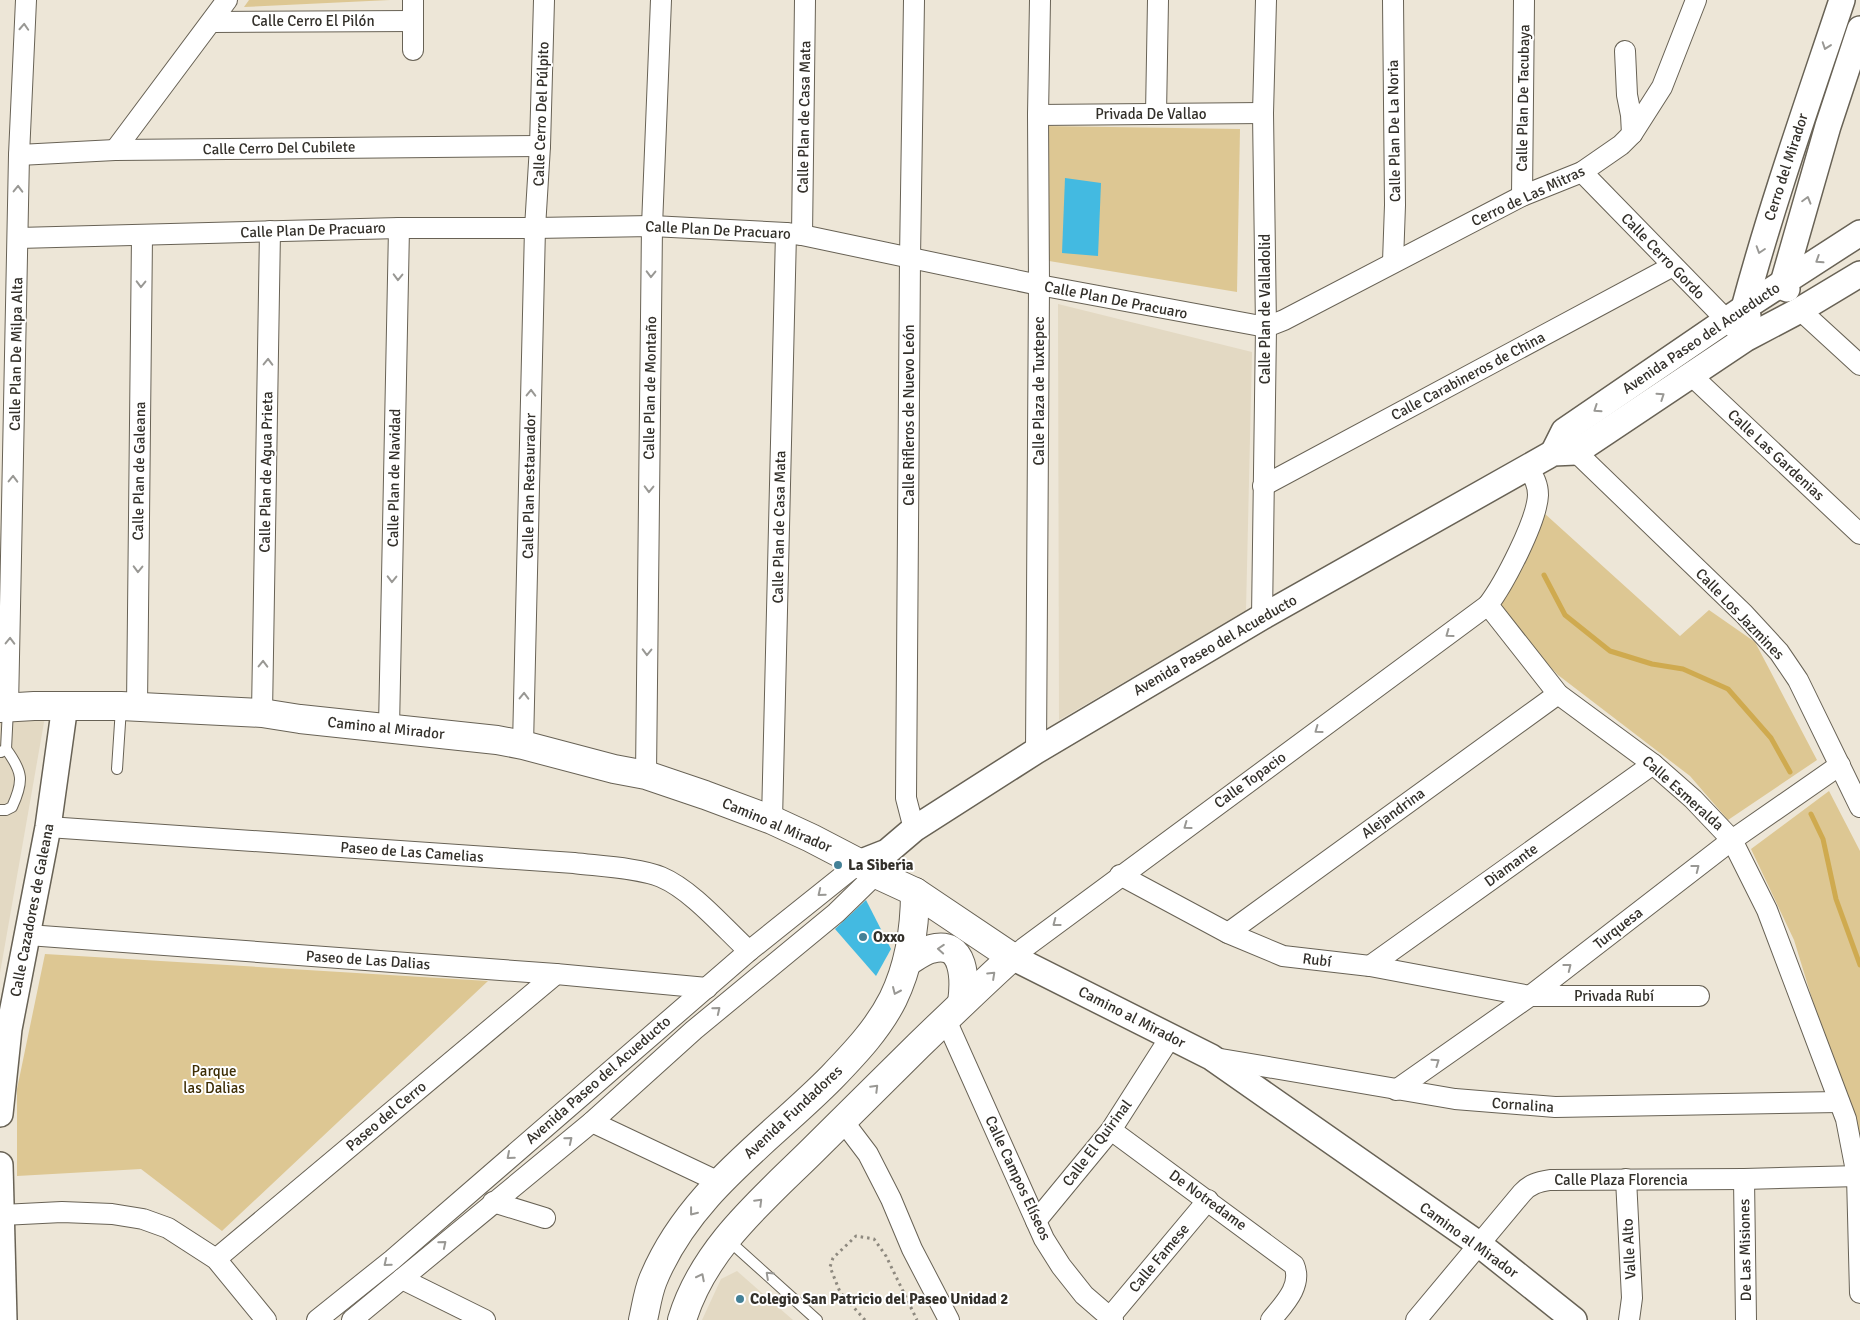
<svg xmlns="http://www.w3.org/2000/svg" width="1860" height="1320" font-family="Signika,sans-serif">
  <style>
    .built { fill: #e3d9c3 }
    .green { fill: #ddc793 }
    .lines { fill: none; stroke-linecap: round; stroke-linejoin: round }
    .stream { stroke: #cfaa4f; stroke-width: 5 }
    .building { fill: #43bae1 }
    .service-casing { stroke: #686255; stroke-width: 12 }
    .minor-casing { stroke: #686255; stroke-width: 22 }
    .tertiary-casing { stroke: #686255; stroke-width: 28 }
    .secondary-casing { stroke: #686255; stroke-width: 30 }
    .path { stroke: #8e897f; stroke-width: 3; stroke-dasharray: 2.5 4; stroke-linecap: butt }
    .service { stroke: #fff; stroke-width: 10 }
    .minor { stroke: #fff; stroke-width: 20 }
    .tertiary { stroke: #fff; stroke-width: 25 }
    .secondary { stroke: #fff; stroke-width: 28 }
    .oneway { stroke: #999894 }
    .poi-dot { fill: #448197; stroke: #fff; stroke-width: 2 }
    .labels { text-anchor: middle; stroke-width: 4; stroke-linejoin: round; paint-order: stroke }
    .street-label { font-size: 15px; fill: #33302a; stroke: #fff }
    .poi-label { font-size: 15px; font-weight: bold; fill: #33302a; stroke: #fff; text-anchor: start }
    .park-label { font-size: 15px; fill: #3d2d04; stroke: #fff }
  </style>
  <rect width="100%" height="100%" fill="#ede6d7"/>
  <!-- built -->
  <g class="built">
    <polygon points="1058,304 1252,352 1246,611 1059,720"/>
    <polygon points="46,711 0,973 0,717"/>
    <polygon points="737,1271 793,1320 702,1320 721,1279"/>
  </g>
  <!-- green -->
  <g class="green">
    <polygon points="249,0 390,0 244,7"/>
    <polygon points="1045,126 1240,129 1237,292 1043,260"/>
    <polygon points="1544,513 1680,636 1709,610 1755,642 1817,760 1728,820 1690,776 1558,675 1488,601"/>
    <polygon points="1829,791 1860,851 1860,1155 1794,940 1751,849"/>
    <polygon points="45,954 488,981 222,1231 141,1169 17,1176 17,1089"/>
  </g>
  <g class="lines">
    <!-- stream -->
    <g class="stream">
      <polyline points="1544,575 1565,615 1610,651 1652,664 1683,669 1728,689 1771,738 1790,772"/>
      <polyline points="1811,814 1823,839 1836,899 1860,965"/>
    </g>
  </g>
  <!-- building -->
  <g class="building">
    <polygon points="1065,178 1101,183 1098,256 1062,253"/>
    <polygon points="866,900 891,949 876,976 835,929"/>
  </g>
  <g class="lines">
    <!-- service casing -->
    <g class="service-casing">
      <g id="service">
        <polyline points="1,752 6,749 8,709"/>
        <polyline points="117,769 121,708"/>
        <path d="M0,810h6l6,-3c12,-26 11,-35 -6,-58"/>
        <polyline points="727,1239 817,1320"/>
      </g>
    </g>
    <!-- minor casing -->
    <g class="minor-casing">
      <g id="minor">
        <polyline points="914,0 910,258 906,798 914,829"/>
        <polyline points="212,22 413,21"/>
        <polyline points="413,50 413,0"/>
        <polyline points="1625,51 1627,95 1631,115 1632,134"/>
        <polyline points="1156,114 1158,0"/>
        <polyline points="1038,115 1263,113"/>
        <polyline points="115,150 227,0"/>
        <polyline points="19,155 115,150 540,146"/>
        <polyline points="1582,172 1745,339"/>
        <polyline points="1522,196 1524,0"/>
        <polyline points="802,235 805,0"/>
        <polyline points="18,238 399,228 535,228 652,226 786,233 802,235 1039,285 1266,327 1284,320 1522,196 1582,172 1621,145 1632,134 1662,87 1696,0"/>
        <polyline points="1393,262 1395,205 1393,0"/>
        <polyline points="1800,310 1860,365"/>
        <polyline points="1692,376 1860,534"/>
        <polyline points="1568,439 1576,452 1744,614 1779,652 1798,680 1860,807"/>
        <path d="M1527,466c6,10 11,17 11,29 -1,26 -34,89 -50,110l70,89 95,70 40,35 39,41 35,70 79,209 11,57 3,117"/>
        <polyline points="1263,486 1673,266"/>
        <polyline points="1262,617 1266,327 1263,113 1266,0"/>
        <polyline points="137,706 142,236"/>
        <polyline points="8,707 19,155 26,0"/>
        <polyline points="262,713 270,231"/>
        <polyline points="389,728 399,228"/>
        <polyline points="523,745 535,228 540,146 544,0"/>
        <polyline points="1036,751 1039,285 1038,115 1040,0"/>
        <polyline points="646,775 652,226 661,0"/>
        <polyline points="772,820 786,233"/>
        <path d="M48,827l526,36c24,3 66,5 87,14 31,13 63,51 88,74"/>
        <polyline points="1120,875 1228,933 1283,956 1370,966 1530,996 1699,996"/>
        <polyline points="1228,933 1558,694"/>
        <polyline points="28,935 556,974 707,988"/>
        <polyline points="1012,957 1488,605"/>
        <polyline points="1370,966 1653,764"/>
        <polyline points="946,1020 1044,1239 1061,1266 1084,1295 1113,1320"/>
        <polyline points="1215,1058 1455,1099 1555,1107 1839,1102"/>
        <polyline points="1396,1090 1530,996 1732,840 1840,765"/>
        <polyline points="843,1121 868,1154 891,1199 912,1249 949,1320"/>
        <polyline points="592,1122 719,1182"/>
        <path d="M1111,1130l183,135c9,21 -11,40 -23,55"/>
        <polyline points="1626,1179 1632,1298 1629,1320"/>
        <polyline points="1744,1179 1746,1320"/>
        <polyline points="493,1202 545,1218"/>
        <polyline points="2,1215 62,1212 112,1214 143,1219 168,1228 216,1259 266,1320"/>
        <polyline points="1036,1221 1111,1130 1171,1036"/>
        <polyline points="216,1259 556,974"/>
        <polyline points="402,1279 485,1320"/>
        <polyline points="1110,1317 1208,1200"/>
        <polyline points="317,1320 392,1260 749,951 859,863"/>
        <polyline points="352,1320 592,1122 694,1030 836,913 876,874"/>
        <path d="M1416,1320l106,-127c8,-9 16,-11 28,-13l194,-1 116,-3"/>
      </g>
    </g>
    <!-- tertiary casing -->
    <g class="tertiary-casing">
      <g id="tertiary">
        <polyline points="1787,289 1783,283 1828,126 1860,29"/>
        <path d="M1748,316l-4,-8c28,-104 64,-206 98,-308"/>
        <polyline points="1553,453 1564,431 1744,308 1860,233"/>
        <polyline points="859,863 887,852 914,829 1036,751 1262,617 1553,453 1576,452 1745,339 1800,310 1860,274"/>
        <polyline points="1012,957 1211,1057 1480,1245 1574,1320"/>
        <polyline points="0,1114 9,1029 48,827 65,705"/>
        <polyline points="0,1165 4,1320"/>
      </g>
    </g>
    <!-- secondary casing -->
    <g class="secondary-casing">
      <g id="secondary">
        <path d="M0,708l34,-2h87l141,7 38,6 197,21 26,5 91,24 32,6 59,20 67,25 39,18 48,25 17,11 39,18 97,65c-32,29 -63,59 -94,89 -36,36 -72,71 -108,107 -50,49 -107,97 -128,167"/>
        <path d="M907,962c7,-4 16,-11 24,-13 35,-10 34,32 31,54"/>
        <path d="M643,1320c3,-13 5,-28 10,-40 36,-88 116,-139 179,-203 23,-24 46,-48 61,-78 16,-33 22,-70 22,-107"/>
      </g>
    </g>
    <!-- path -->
    <polyline class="path" points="865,1320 840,1292 830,1267 833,1258 856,1236 874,1239 886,1256 917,1320"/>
    <!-- service -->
    <use href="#service" class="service"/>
    <!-- minor -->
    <use href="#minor" class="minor"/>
    <!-- tertiary -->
    <use href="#tertiary" class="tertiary"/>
    <!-- secondary -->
    <use href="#secondary" class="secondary"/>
  </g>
  <!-- one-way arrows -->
  <defs><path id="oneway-chevron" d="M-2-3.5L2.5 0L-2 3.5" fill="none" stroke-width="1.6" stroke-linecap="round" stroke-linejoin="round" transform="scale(1.25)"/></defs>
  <g class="oneway">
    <use href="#oneway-chevron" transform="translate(24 27) rotate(-87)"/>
    <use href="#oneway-chevron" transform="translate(1826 46) rotate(109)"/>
    <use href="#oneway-chevron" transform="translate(18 189) rotate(-89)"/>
    <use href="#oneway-chevron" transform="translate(1807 200) rotate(-74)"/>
    <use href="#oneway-chevron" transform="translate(1760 250) rotate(108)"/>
    <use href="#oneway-chevron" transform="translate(1819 260) rotate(147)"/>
    <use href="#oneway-chevron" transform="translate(651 274) rotate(91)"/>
    <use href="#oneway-chevron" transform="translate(398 277) rotate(91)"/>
    <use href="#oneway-chevron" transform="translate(141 284) rotate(91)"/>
    <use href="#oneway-chevron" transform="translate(268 362) rotate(-89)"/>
    <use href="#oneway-chevron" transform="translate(531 393) rotate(-89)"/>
    <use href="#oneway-chevron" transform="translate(1661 396) rotate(-34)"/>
    <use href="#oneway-chevron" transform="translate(1597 409) rotate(146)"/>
    <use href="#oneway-chevron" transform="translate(13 479) rotate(-89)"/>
    <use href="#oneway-chevron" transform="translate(649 489) rotate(91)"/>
    <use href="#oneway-chevron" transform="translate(138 569) rotate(91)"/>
    <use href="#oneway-chevron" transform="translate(392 579) rotate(91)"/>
    <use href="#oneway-chevron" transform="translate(1449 634) rotate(144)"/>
    <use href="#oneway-chevron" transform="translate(10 641) rotate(-89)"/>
    <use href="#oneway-chevron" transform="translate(647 652) rotate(91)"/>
    <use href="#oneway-chevron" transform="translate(263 664) rotate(-89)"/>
    <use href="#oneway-chevron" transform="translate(524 696) rotate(-89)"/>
    <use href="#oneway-chevron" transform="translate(1318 730) rotate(144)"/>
    <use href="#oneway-chevron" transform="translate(1187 826) rotate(144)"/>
    <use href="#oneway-chevron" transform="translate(1696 868) rotate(-38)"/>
    <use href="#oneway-chevron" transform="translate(821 893) rotate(141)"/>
    <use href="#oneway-chevron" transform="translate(1056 923) rotate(143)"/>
    <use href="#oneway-chevron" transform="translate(941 949) rotate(-176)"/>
    <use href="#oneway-chevron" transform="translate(1568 967) rotate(-38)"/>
    <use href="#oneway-chevron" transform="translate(992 975) rotate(-43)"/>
    <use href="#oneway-chevron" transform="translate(896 991) rotate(114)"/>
    <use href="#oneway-chevron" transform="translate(717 1010) rotate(-39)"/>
    <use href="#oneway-chevron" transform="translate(1436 1062) rotate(-35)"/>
    <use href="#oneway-chevron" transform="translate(875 1088) rotate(-45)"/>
    <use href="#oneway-chevron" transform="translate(569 1140) rotate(-39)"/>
    <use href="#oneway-chevron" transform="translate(510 1156) rotate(139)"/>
    <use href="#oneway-chevron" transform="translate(759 1202) rotate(-45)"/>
    <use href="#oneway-chevron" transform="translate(693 1212) rotate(128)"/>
    <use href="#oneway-chevron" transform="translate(443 1244) rotate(-40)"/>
    <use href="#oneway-chevron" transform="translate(387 1263) rotate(141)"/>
    <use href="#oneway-chevron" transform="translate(769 1275) rotate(-137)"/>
    <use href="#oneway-chevron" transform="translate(701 1277) rotate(-63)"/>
  </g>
  <!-- markers -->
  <g class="poi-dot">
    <circle cx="838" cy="865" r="5"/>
    <circle cx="863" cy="937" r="5"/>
    <circle cx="740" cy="1299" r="5"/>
  </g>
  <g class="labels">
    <!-- street labels -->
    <g class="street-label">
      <text x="313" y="26">Calle Cerro El Pilón</text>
      <text transform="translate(1523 98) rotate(-89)" y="5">Calle Plan De Tacubaya</text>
      <text transform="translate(541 114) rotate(-88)" y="5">Calle Cerro Del Púlpito</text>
      <text x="1151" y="119">Privada De Vallao</text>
      <text transform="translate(804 117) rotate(-89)" y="5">Calle Plan de Casa Mata</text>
      <text transform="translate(1394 131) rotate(-91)" y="5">Calle Plan De La Noria</text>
      <text transform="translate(279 148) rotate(-1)" y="5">Calle Cerro Del Cubilete</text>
      <text transform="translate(1786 167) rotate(-72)" y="5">Cerro del Mirador</text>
      <text transform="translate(1528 196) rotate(-25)" y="5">Cerro de Las Mitras</text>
      <text transform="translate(313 230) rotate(-2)" y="5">Calle Plan De Pracuaro</text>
      <text transform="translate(718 230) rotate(3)" y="5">Calle Plan De Pracuaro</text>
      <text transform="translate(1663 256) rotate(46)" y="5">Calle Cerro Gordo</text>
      <text transform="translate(1116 300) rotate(11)" y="5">Calle Plan De Pracuaro</text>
      <text transform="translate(1265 309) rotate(-90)" y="5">Calle Plan de Valladolid</text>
      <text transform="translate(1701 338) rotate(-34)" y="5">Avenida Paseo del Acueducto</text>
      <text transform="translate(16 354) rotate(-89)" y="5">Calle Plan De Milpa Alta</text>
      <text transform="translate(1468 376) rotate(-28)" y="5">Calle Carabineros de China</text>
      <text transform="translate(650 388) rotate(-89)" y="5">Calle Plan de Montaño</text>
      <text transform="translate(1039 391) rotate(-90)" y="5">Calle Plaza de Tuxtepec</text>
      <text transform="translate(909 415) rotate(-90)" y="5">Calle Rifleros de Nuevo León</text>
      <text transform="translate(1776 455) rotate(43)" y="5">Calle Las Gardenias</text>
      <text transform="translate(139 471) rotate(-89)" y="5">Calle Plan de Galeana</text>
      <text transform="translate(266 472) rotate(-89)" y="5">Calle Plan de Agua Prieta</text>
      <text transform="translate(394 478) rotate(-89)" y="5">Calle Plan de Navidad</text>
      <text transform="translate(529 486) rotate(-89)" y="5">Calle Plan Restaurador</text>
      <text transform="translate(779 527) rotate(-89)" y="5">Calle Plan de Casa Mata</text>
      <text transform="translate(1740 614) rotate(46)" y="5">Calle Los Jazmines</text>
      <text transform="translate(1215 645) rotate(-30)" y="5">Avenida Paseo del Acueducto</text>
      <text transform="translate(386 728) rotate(6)" y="5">Camino al Mirador</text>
      <text transform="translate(1250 780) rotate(-36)" y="5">Calle Topacio</text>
      <text transform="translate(1683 793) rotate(42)" y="5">Calle Esmeralda</text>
      <text transform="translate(1393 813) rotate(-36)" y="5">Alejandrina</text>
      <text transform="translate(777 825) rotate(23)" y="5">Camino al Mirador</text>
      <text transform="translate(412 852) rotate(4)" y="5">Paseo de Las Camelias</text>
      <text transform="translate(1511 865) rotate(-36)" y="5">Diamante</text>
      <text transform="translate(32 910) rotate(-79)" y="5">Calle Cazadores de Galeana</text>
      <text transform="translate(1618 928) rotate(-38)" y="5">Turquesa</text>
      <text transform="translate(368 960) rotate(4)" y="5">Paseo de Las Dalias</text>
      <text transform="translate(1317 960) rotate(7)" y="5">Rubí</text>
      <text x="1614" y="1001">Privada Rubí</text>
      <text transform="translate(1132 1017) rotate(27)" y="5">Camino al Mirador</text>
      <text transform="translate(598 1080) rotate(-41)" y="5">Avenida Paseo del Acueducto</text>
      <text transform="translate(1523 1105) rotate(4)" y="5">Cornalina</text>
      <text transform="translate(793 1112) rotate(-43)" y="5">Avenida Fundadores</text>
      <text transform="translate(386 1116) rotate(-40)" y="5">Paseo del Cerro</text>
      <text transform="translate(1097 1143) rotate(-53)" y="5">Calle El Quirinal</text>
      <text transform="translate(1018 1178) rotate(65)" y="5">Calle Campos Elíseos</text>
      <text x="1621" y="1185">Calle Plaza Florencia</text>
      <text transform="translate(1208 1200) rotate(36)" y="5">De Notredame</text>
      <text transform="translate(1469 1240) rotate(36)" y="5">Camino al Mirador</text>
      <text transform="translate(1629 1249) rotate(-93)" y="5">Valle Alto</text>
      <text transform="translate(1745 1250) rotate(-91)" y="5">De Las Misiones</text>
      <text transform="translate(1159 1258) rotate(-50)" y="5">Calle Famese</text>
    </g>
    <!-- poi labels -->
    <g class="poi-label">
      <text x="848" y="870">La Siberia</text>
      <text x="873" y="942">Oxxo</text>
      <text x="750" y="1304">Colegio San Patricio del Paseo Unidad 2</text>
    </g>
    <!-- park labels -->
    <g class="park-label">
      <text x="214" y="1076">Parque<tspan x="214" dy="17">las Dalias</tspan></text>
    </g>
  </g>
</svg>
